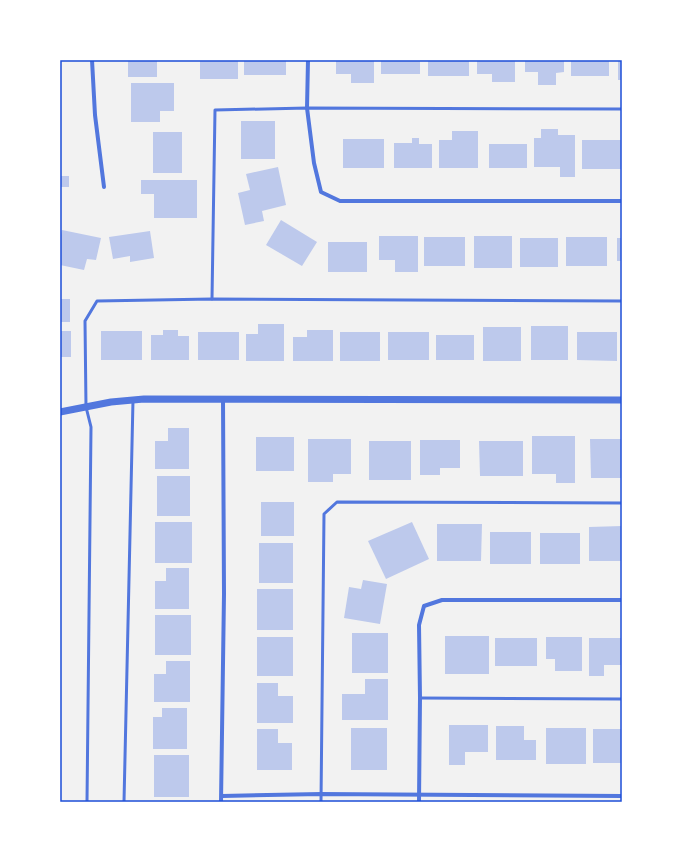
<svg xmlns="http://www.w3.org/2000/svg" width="682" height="862" font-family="Raleway,sans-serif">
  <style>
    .building { fill: #bdc9ec }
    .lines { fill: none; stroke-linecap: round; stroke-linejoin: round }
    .service { stroke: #5277de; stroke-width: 3 }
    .minor { stroke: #5277de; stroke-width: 4 }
    .tertiary { stroke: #5277de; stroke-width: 7 }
    .neatline { fill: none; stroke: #1d4ed8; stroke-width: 1.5 }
  </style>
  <rect width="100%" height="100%" fill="#f2f2f2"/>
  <!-- building -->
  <g class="building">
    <rect x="128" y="60" width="29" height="17"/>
    <rect x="200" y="60" width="38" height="19"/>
    <rect x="244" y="60" width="42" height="15"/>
    <polygon points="336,60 374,60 374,83 351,83 351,74 336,74"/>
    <rect x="381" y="60" width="39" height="14"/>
    <rect x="428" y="60" width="41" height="16"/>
    <polygon points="477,60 515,60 515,82 492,82 492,74 477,74"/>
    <polygon points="525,60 564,60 564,72 556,73 556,85 538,85 538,72 525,72"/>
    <rect x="571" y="60" width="38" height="16"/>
    <rect x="618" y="60" width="4" height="20"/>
    <polygon points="131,83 174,83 174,111 160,111 160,122 131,122"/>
    <rect x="241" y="121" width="34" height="38"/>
    <polygon points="541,129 558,129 558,135 575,135 575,177 560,177 560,167 534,167 534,138 541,138"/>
    <polygon points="452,131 478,131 478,168 439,168 439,140 452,140"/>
    <rect x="153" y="132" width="29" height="41"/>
    <polygon points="412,138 419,138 419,144 432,144 432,168 394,168 394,143 412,143"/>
    <rect x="343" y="139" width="41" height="29"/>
    <rect x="582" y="140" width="39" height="29"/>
    <rect x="489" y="144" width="38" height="24"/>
    <polygon points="278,167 286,205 262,211 264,221 245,225 238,193 250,190 246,174"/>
    <rect x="60" y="176" width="9" height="11"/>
    <polygon points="141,180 197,180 197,218 154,218 154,194 141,194"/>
    <polygon points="281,220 317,242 302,266 266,245"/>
    <polygon points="62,230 101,238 96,260 87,259 84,270 60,265 60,240"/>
    <polygon points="150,231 154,258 130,262 130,256 113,259 109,237"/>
    <polygon points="379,236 418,236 418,272 395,272 395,260 379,260"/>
    <rect x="474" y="236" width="38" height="32"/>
    <rect x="424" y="237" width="41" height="29"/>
    <rect x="566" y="237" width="41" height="29"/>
    <rect x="520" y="238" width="38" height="29"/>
    <rect x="617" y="238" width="5" height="23"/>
    <rect x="328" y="242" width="39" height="30"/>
    <rect x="60" y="299" width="10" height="23"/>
    <polygon points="258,324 284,324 284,361 246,361 246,334 258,334"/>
    <rect x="531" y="326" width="37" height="34"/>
    <rect x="483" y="327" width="38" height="34"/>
    <polygon points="163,330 178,330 178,336 189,336 189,360 151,360 151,335 163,335"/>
    <polygon points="307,330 333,330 333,361 293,361 293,337 307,337"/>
    <rect x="60" y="331" width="11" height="26"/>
    <rect x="101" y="331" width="41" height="29"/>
    <rect x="198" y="332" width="41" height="28"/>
    <rect x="340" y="332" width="40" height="29"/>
    <rect x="388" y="332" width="41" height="28"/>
    <polygon points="577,332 617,332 617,361 577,360"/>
    <rect x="436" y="335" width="38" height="25"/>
    <polygon points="168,428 189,428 189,469 155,469 155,441 168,441"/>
    <polygon points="532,436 575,436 575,483 556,483 556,474 532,474"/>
    <rect x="256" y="437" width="38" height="34"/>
    <polygon points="308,439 351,439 351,474 333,474 333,482 308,482"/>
    <polygon points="590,439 622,439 622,478 591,478"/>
    <polygon points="420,440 460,440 460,468 440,468 440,475 420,475"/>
    <rect x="369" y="441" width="42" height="39"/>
    <polygon points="479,441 523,441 523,476 480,476"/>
    <rect x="157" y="476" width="33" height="40"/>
    <rect x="261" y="502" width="33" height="34"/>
    <rect x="155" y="522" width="37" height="41"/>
    <polygon points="412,522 429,559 386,579 368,541"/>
    <polygon points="437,524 482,524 481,561 437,561"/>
    <polygon points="622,526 622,561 589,561 589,527"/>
    <rect x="490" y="532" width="41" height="32"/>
    <rect x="540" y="533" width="40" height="31"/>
    <rect x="259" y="543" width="34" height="40"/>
    <polygon points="166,568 189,568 189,609 155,609 155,581 166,581"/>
    <polygon points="363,580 387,584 380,624 344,618 349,587 361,589"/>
    <rect x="257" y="589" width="36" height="41"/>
    <rect x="155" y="615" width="36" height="40"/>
    <rect x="352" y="633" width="36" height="40"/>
    <rect x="445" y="636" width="44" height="38"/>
    <rect x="257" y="637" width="36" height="39"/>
    <polygon points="546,637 582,637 582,671 555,671 555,659 546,659"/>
    <rect x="495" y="638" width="42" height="28"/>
    <polygon points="589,638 622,638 622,665 604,665 604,676 589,676"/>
    <polygon points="166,661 190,661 190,702 154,702 154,674 166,674"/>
    <polygon points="365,679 388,679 388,720 342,720 342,694 365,694"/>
    <polygon points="257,683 278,683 278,696 293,696 293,723 257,723"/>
    <polygon points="162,708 187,708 187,749 153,749 153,717 162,717"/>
    <polygon points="449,725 488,725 488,752 465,752 465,765 449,765"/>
    <polygon points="496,726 524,726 524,740 536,740 536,760 496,760"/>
    <rect x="351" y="728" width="36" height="42"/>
    <rect x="546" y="728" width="40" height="36"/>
    <polygon points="257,729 278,729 278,743 292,743 292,770 257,770"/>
    <rect x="593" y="729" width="29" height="34"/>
    <rect x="154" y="755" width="35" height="42"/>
  </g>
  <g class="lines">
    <!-- service -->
    <g class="service">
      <polyline points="212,299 215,110 307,108 622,109"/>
      <polyline points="420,698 622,699"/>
      <polyline points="87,802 91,427 86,407 85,321 97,301 212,299 622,301"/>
      <polyline points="124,802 133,400"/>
      <polyline points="321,802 324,514 337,502 622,503"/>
    </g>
    <!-- minor -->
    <g class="minor">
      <polyline points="92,60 95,115 104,187"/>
      <polyline points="308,60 307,108 314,163 321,192 340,201 622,201"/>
      <polyline points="222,796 321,794 622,796"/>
      <polyline points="221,802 224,594 223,399"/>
      <polyline points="419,802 420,698 419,625 424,606 442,600 622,600"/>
    </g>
    <!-- tertiary -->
    <polyline class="tertiary" points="60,412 111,402 144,399 622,400"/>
  </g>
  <!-- border -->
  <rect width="682" height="862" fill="none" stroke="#ffffff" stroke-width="122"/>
  <rect x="61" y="61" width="560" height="740" class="neatline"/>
</svg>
